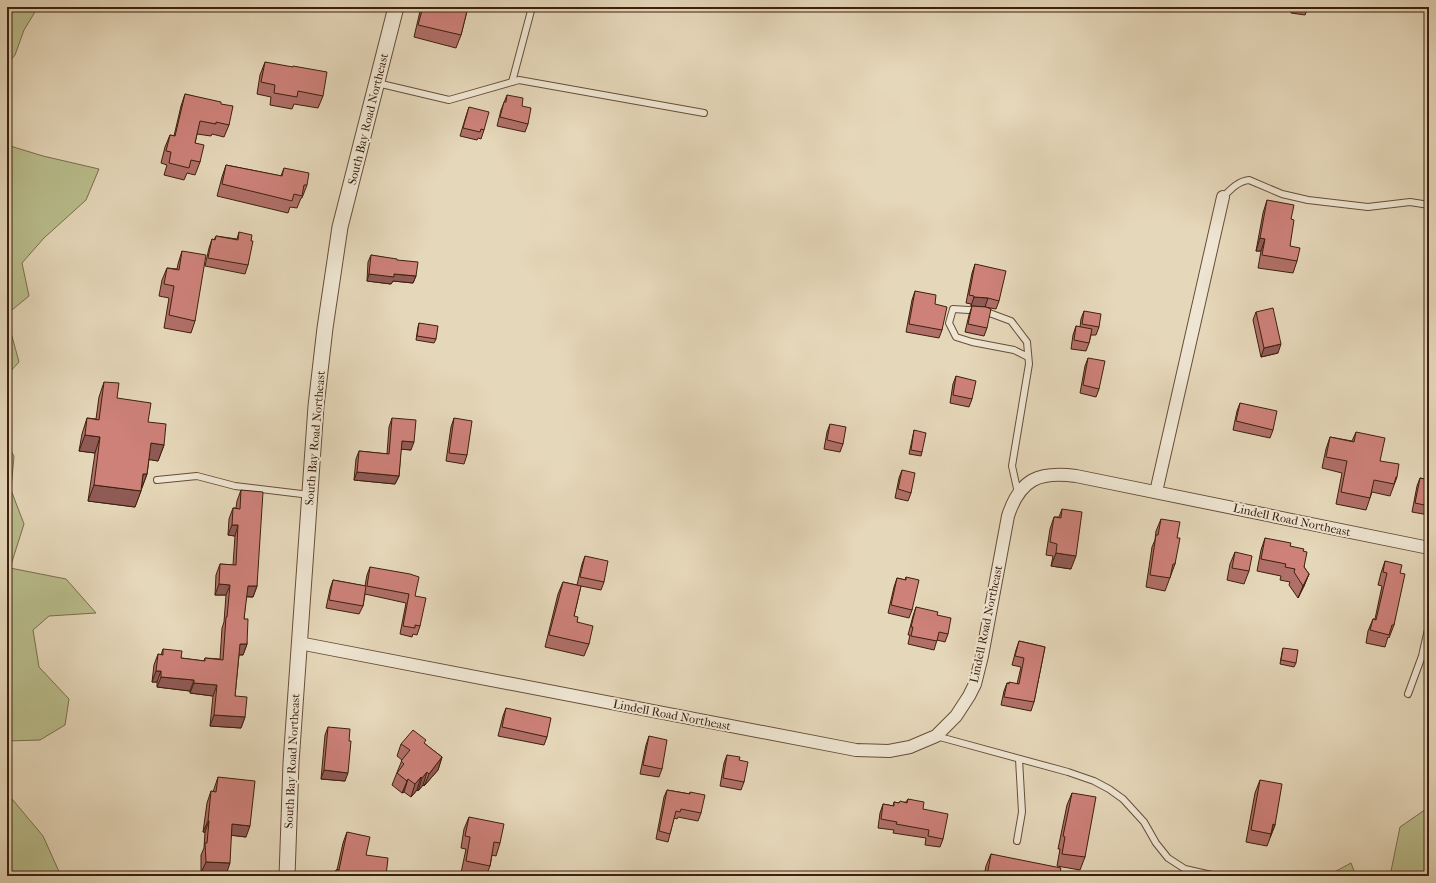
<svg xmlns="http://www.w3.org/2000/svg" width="1436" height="883" font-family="'IM FELL French Canon',serif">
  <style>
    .green { fill: #b9bd8c; stroke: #7b6e4c }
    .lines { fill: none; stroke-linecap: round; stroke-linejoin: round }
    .service-casing { stroke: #674e38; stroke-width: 8 }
    .minor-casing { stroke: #674e38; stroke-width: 14 }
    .tertiary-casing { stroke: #674e38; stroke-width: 17 }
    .service { stroke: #eee5d2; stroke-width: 6 }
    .minor { stroke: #eee5d2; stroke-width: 12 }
    .tertiary { stroke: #eee5d2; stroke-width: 15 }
    .wall { fill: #b06f68; stroke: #3d200d }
    .shaded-wall { fill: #905a55; stroke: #3d200d }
    .building { fill: #cd8179; stroke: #3d200d }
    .labels { text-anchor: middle; stroke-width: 4; stroke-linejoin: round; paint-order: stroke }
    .street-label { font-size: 12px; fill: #3d200d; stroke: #eee5d2 }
  </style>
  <rect width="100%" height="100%" fill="#e5d7b9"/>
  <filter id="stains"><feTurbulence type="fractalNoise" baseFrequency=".005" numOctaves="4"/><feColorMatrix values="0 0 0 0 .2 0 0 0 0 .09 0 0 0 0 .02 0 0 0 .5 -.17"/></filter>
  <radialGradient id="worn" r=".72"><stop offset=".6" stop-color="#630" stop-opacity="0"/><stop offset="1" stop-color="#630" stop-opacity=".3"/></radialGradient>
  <!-- green -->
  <g class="green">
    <polygon points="7,7 38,7 24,30 15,55 7,64"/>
    <polygon points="7,145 43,156 99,169 86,200 44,238 22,263 29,296 7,314"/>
    <polygon points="7,318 19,362 7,375"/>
    <polygon points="7,445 14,456 11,490 24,524 10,568 66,579 96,613 49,616 33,630 39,667 69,699 65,725 40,740 7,741"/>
    <polygon points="7,793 43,836 61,876 7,876"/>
    <polygon points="1429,807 1429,876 1390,876 1400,827"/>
    <polygon points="1351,863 1356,876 1327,876"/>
  </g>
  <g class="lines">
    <!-- service casing -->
    <g class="service-casing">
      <g id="service">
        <polyline points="512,82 532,7"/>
        <polyline points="377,83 449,100 519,80 704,113"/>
        <path d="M1223,197c7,-7 15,-16 26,-17l33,14 26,6 60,7 42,-5 19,3"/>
        <polyline points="157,480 197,476 235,486 310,495"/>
        <polyline points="1018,493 1012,466 1029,364 1027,342 1011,321 984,311 953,309 949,323 956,337 972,342 1014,350 1028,357"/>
        <polyline points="1408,694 1422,656 1429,625"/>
        <polyline points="936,736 1068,772 1094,781 1109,789 1123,799 1144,822 1156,843 1168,858 1185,869 1216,876"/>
        <polyline points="1017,841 1022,812 1019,759"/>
      </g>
    </g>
    <!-- minor casing -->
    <g class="minor-casing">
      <g id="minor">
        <polyline points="1156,492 1223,197"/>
        <path d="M299,643l557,107 33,1 21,-4 26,-11 20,-20 13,-20 6,-12 7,-28 26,-140c12,-37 31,-45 68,-40l353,72"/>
      </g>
    </g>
    <!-- tertiary casing -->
    <g class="tertiary-casing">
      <polyline id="tertiary" points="287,876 291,763 316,406 325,328 340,227 396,7"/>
    </g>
    <!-- service -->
    <use href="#service" class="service"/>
    <!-- minor -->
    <use href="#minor" class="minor"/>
    <!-- tertiary -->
    <use href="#tertiary" class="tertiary"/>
  </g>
  <!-- wall -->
  <g class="wall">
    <polygon points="421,7 468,7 461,35 456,48 414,37"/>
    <polygon points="1292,7 1308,7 1305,15 1291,13"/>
    <polygon points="265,62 323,96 318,108 294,104 292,109 270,105 271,97 257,94 260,75"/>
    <polygon points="185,94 221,104 229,125 224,137 212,134 211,136 197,134 195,143 200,162 195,175 187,173 184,180 164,175 167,165 161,163 165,147 170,135 174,136 181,106"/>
    <polygon points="507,95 522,106 528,124 525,132 497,126 501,110"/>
    <polygon points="469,107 484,130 481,139 478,138 477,140 460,136 466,116"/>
    <polygon points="226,165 281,176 284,168 307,185 302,198 301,198 297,208 290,207 288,213 217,196 222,177"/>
    <polygon points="1267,200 1291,219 1290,246 1297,261 1293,273 1258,268 1261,251 1256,251 1263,213"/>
    <polygon points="239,232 251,241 248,265 245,274 205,266 209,248 212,239 214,240 216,236 237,239"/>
    <polygon points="182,251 195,321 191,333 164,328 169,298 159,296 162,280 167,268 177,269 178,264"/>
    <polygon points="371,255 397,260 416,276 413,283 393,281 391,284 367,281 368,262"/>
    <polygon points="975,264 999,301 996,309 985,307 971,306 971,304 966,303 972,273"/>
    <polygon points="915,291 935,304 942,330 939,338 906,332 912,300"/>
    <polygon points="972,306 987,328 984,336 965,332 969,315"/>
    <polygon points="1084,311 1099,327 1096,335 1091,335 1089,343 1086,351 1071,349 1073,335 1076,326 1080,327 1081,319"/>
    <polygon points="1256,312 1278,353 1261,357 1253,320"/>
    <polygon points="419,323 436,339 434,343 416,340 418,327"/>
    <polygon points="1088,358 1099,389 1096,397 1080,393 1085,366"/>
    <polygon points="956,376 972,399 969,407 950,403 953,384"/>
    <polygon points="104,382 117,398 148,422 164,445 158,461 149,459 147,474 135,507 88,501 95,453 79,451 82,434 87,418 96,419 99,397"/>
    <polygon points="1240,403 1273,430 1270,438 1233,430 1237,411"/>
    <polygon points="392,418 411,450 401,449 399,476 395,484 354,480 356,459 359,451 387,454 389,427"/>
    <polygon points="454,418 467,455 464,464 446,461 451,427"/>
    <polygon points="830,424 843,444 840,452 824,449 827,432"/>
    <polygon points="914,430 922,452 921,456 909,454 913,435"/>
    <polygon points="1356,432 1380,461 1397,477 1390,496 1372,492 1366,510 1336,504 1342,473 1322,468 1326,449 1330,437 1352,441"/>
    <polygon points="902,470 911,493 908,501 895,498 899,478"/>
    <polygon points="1420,478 1429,480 1429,515 1412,512 1417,486"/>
    <polygon points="241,490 257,586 253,597 246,597 244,619 247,644 243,655 239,655 235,696 245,717 241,728 210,726 213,696 190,693 190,691 157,687 157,682 152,682 154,665 158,654 161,655 163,649 181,658 204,661 205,658 220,659 222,628 224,622 226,595 215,595 216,575 220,564 233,565 235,536 228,535 229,519 233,508 236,508 237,501"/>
    <polygon points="1062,509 1071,569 1051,566 1053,556 1046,555 1050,529 1054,517 1059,517"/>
    <polygon points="1161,519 1177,538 1175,564 1165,591 1146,587 1152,547 1155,540 1156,531"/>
    <polygon points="1265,538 1303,551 1304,567 1309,574 1304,586 1298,598 1289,585 1290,582 1280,580 1281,576 1257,571 1261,550"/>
    <polygon points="1235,552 1249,571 1244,584 1227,580 1230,564"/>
    <polygon points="585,556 604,582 601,590 581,586 574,616 589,644 584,656 545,647 558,594 563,582 577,585 582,564"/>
    <polygon points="1385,561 1400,573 1394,625 1389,638 1388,637 1385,647 1366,643 1368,631 1373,619 1375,619 1382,586 1378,585 1381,573"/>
    <polygon points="370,567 415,596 420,626 417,635 413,634 412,637 400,634 406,603 365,594 363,606 359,614 326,608 330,589 333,580 365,586 367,575"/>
    <polygon points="906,577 912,610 909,618 888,613 894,587 897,578 905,580"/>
    <polygon points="916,607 937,615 948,634 945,642 937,640 934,650 908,644 910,635 908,635 913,616"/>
    <polygon points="1019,641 1045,647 1034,702 1031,711 1001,705 1004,691 1007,683 1017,684 1021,667 1012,665 1016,650"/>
    <polygon points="1283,648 1296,663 1294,667 1280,664 1282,652"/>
    <polygon points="506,708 547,737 544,745 498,736 503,716"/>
    <polygon points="328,727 349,741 345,781 321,779 325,735"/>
    <polygon points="649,736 662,769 659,777 640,774 646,745"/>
    <polygon points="401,744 425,744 442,757 438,770 424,786 423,785 418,791 417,790 411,797 404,792 402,793 392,785 402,760 397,756"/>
    <polygon points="727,755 739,760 744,782 741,790 720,786 724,763"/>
    <polygon points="218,777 246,837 231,835 226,875 201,873 201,855 204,848 205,832 203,832 207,803 211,791 213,792"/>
    <polygon points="1260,780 1275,825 1267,846 1246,842 1255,793"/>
    <polygon points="667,790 690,794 690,792 701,813 698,821 678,817 677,819 674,818 668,842 656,839 664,797"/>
    <polygon points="1072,793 1085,857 1080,870 1057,866 1060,849 1058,849 1067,805"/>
    <polygon points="908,799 923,809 943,839 940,847 925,845 926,838 893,833 894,830 878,828 880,813 883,804 893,806 894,802 899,803 906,802"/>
    <polygon points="469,817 500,843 496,856 492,855 490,866 486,876 474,876 461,873 466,849 461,848 464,829"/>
    <polygon points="347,832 366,855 386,876 334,876 336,870 337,870 343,843"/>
    <polygon points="991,854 1059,876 984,876 986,866"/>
  </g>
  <!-- shaded-wall -->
  <g class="shaded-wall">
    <polygon points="1260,238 1265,239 1261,251 1256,251"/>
    <polygon points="369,274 394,274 416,276 413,283 393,281 391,284 367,281"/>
    <polygon points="974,297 988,298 985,307 971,306"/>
    <polygon points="1281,344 1278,353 1261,357 1264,348"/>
    <polygon points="85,435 100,437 95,453 79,451"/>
    <polygon points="402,441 414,442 411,450 399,449"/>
    <polygon points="151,443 164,445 158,461 145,459"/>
    <polygon points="357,472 399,476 395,484 354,480"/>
    <polygon points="143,474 147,474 141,490"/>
    <polygon points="94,485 141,491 135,507 88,501"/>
    <polygon points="232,525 238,525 235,536 228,535"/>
    <polygon points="1056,553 1076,556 1071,569 1051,566"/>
    <polygon points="1309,574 1304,586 1298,598 1303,586"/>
    <polygon points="219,584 230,585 226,595 215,595"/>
    <polygon points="248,586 257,586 253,597 244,596"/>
    <polygon points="240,644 247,644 243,655 236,654"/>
    <polygon points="156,671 161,671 157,682 152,682"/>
    <polygon points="161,677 194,680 190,691 157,687"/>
    <polygon points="194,683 217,685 213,696 190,693"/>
    <polygon points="214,715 245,717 241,728 210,726"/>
    <polygon points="442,757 438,770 424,786 429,774"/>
    <polygon points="324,770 348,773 345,781 321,779"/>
    <polygon points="427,772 423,785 418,791 422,778"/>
    <polygon points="421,777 417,790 411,797 415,784"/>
    <polygon points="408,779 404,792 402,793 407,781"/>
    <polygon points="208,821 209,821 205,832 203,832"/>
    <polygon points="232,824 250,826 246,837 228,835"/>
    <polygon points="1273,824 1275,825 1270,837 1271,834"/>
    <polygon points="206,862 230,863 226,875 201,873"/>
  </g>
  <!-- building -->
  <g class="building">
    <polygon points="423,7 468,7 461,35 418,25"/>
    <polygon points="265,62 293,67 293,66 327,72 323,96 298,91 297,97 274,93 275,85 261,82"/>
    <polygon points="185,94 221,102 221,104 233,106 229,125 216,122 216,124 200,121 195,143 204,145 200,162 191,160 189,168 169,163 171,152 166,151 170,135 175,136"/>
    <polygon points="507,95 523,98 522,106 531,108 528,124 500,117 504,102 506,102"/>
    <polygon points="469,107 489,112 484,130 481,129 480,132 463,128"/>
    <polygon points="226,165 282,176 284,168 309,173 307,185 304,185 302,196 294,194 292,201 222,184"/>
    <polygon points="1267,200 1294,205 1291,219 1294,220 1290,246 1300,248 1297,261 1262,255 1265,239 1260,238"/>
    <polygon points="239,232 252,235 251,241 253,241 248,265 208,258 212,239 215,240 216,236 238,240"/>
    <polygon points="182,251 206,255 195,321 169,315 174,286 164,284 167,268 179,270"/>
    <polygon points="371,255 397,259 397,260 418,262 416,276 394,274 394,277 369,274"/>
    <polygon points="975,264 1006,271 999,301 988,298 974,297 974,296 969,295"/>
    <polygon points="915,291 936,295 935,304 947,307 942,330 909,324"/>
    <polygon points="972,306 986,307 991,309 987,328 968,324"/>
    <polygon points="1273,308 1281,344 1264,348 1256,312"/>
    <polygon points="1084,311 1101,314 1099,327 1082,324"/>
    <polygon points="419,323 438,326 436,339 417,336"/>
    <polygon points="1076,326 1092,329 1089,343 1074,340"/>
    <polygon points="1088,358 1105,361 1099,389 1083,385"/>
    <polygon points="956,376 976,381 972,399 953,395"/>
    <polygon points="104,382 119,383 117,398 151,403 148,422 166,424 164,445 151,443 147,474 143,474 141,491 94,485 100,437 85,435 87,418 99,420"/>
    <polygon points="1240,403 1277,411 1273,430 1236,421"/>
    <polygon points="392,418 416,420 414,442 402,441 399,476 357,472 359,451 389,454"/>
    <polygon points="454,418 472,421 467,455 449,453"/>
    <polygon points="830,424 846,427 843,444 827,440"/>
    <polygon points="914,430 926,433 922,452 911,450"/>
    <polygon points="1356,432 1385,438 1380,461 1399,464 1397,477 1396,477 1394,484 1374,480 1370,498 1341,492 1347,461 1326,457 1330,437 1354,442"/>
    <polygon points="902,470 915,473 911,493 898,489"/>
    <polygon points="1420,478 1429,480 1429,506 1415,503"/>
    <polygon points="241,490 263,492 257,586 248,586 244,619 248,619 247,644 240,644 235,696 247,697 245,717 214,715 217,685 194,683 194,680 161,677 161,671 156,671 158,654 163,655 163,649 182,651 181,658 205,661 205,658 223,660 226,617 227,617 230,585 219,584 220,564 236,565 238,525 232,525 233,508 240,509"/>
    <polygon points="1062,509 1082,512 1076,556 1056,553 1057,544 1050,542 1054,517 1061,518"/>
    <polygon points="1161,519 1180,522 1177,538 1180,538 1175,564 1173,564 1170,578 1150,575 1156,535 1158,535"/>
    <polygon points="1265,538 1291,543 1290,546 1304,549 1303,551 1307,552 1304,567 1309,574 1303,586 1294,572 1295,569 1285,567 1286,564 1261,559"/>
    <polygon points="1235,552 1252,556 1249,571 1232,568"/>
    <polygon points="585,556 608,561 604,582 580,577"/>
    <polygon points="1385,561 1402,565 1400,573 1405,574 1394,625 1392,625 1389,635 1370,630 1373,619 1376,620 1387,573 1383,572"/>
    <polygon points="370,567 410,574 419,577 415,596 426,598 420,626 415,625 415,628 403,626 409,594 367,586"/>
    <polygon points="906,577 919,580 912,610 891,605 897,578 906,580"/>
    <polygon points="333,580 366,586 363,606 329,600"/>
    <polygon points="563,582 581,586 574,616 578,617 577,622 593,626 589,644 549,635"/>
    <polygon points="916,607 938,612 937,615 951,618 948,634 939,632 937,641 911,636 913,627 911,627"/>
    <polygon points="1019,641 1045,647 1034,702 1004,697 1007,683 1009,684 1009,682 1019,684 1024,658 1015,656"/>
    <polygon points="1283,648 1298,650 1296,663 1281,660"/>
    <polygon points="506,708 551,718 547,737 502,727"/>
    <polygon points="328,727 350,729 349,741 351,741 348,773 324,770"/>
    <polygon points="413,730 426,740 424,743 442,757 429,774 427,772 422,778 421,777 415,784 408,779 407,781 397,773 404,764 401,761 410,750 401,744"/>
    <polygon points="649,736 667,740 662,769 643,765"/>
    <polygon points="727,755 740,757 739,760 748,762 744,782 723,778"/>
    <polygon points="218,777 255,781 250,826 232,824 230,863 206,862 205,843 207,843 209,821 208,821 211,791 216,792"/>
    <polygon points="1260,780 1282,784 1275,825 1273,824 1271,834 1251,830"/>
    <polygon points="667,790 690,794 690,792 705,795 701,813 681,809 680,812 676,811 670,834 659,831"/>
    <polygon points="1072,793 1096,797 1085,857 1062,854 1065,837 1063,836"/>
    <polygon points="908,799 924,802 923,809 948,814 943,839 928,836 929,830 896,824 897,822 881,819 883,804 894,806 894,802 899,803 900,801 907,803"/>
    <polygon points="469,817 504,824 500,843 494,842 490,866 466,861 470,837 465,836"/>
    <polygon points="347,832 370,837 366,855 388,858 386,876 335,876 336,870 339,870"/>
    <polygon points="991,854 1061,868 1059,876 987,876"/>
  </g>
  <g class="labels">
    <!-- street labels -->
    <g class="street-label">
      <text transform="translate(368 119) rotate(-76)" y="4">South Bay Road Northeast</text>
      <text transform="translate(315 438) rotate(-85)" y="4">South Bay Road Northeast</text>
      <text transform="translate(1292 520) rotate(12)" y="4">Lindell Road Northeast</text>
      <text transform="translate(986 624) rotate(-78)" y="4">Lindell Road Northeast</text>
      <text transform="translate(672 715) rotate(11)" y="4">Lindell Road Northeast</text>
      <text transform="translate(292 761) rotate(-87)" y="4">South Bay Road Northeast</text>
    </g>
  </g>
  <!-- margin -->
  <rect width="1436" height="883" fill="none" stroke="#e5d7b9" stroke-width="24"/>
  <rect x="8" y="8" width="1420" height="867" fill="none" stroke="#3d200d" stroke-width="2"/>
  <rect x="12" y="12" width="1412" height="859" fill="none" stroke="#3d200d"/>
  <rect width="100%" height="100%" filter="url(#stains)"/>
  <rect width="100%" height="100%" fill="url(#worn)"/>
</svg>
